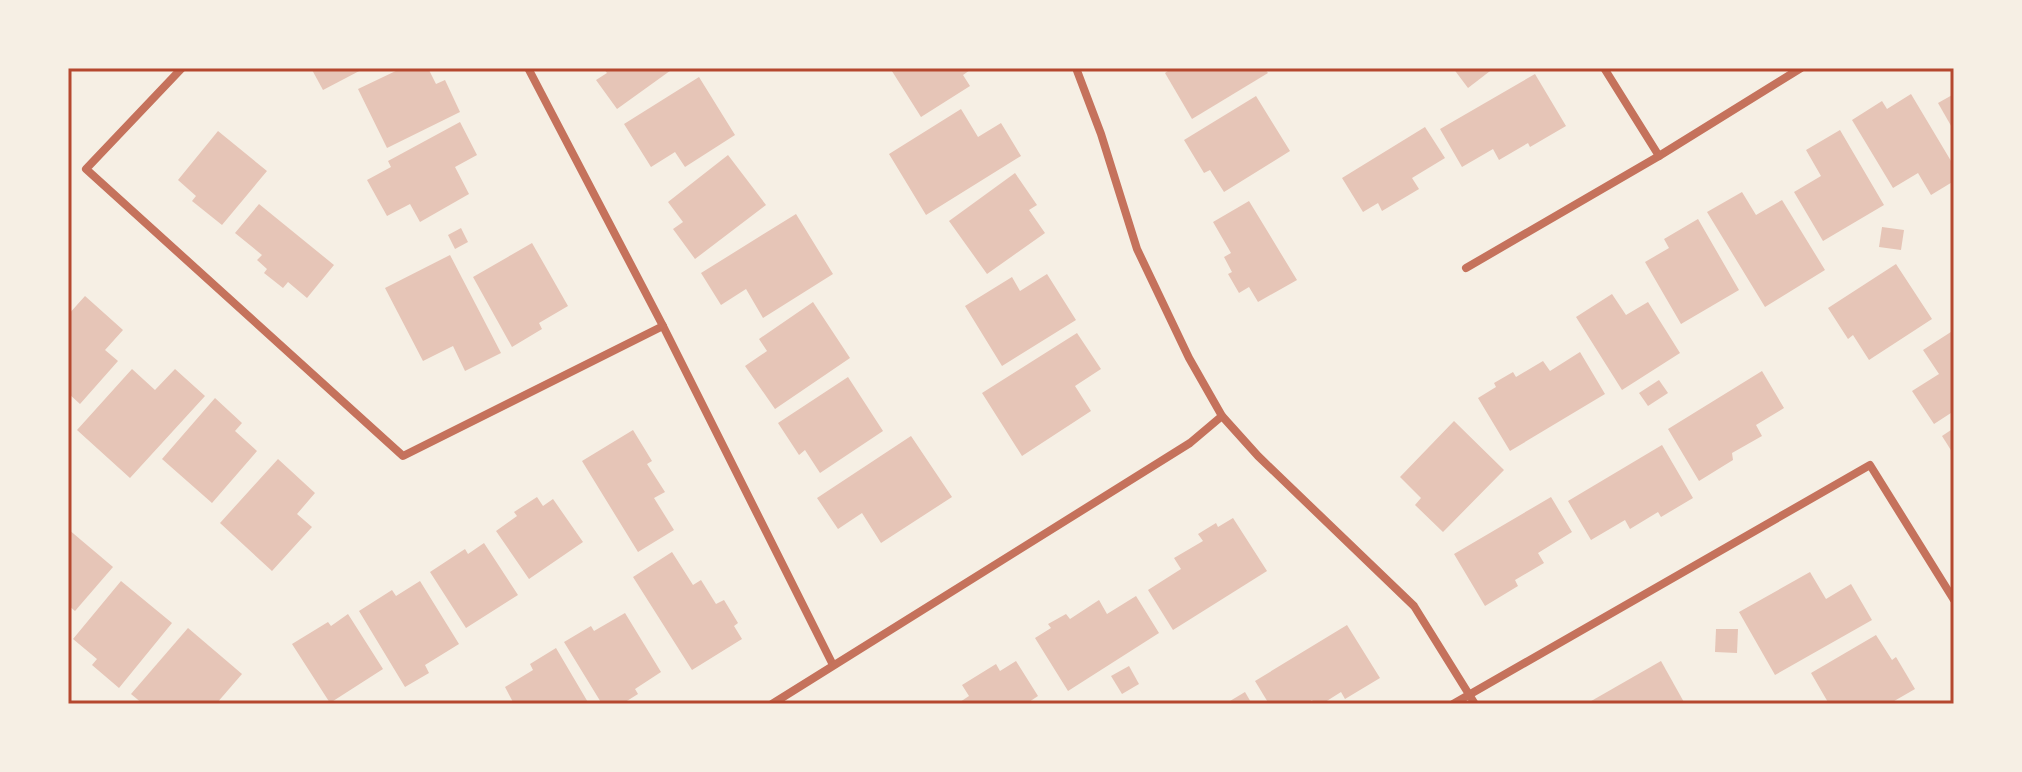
<svg xmlns="http://www.w3.org/2000/svg" width="2022" height="772" font-family="Manrope,sans-serif">
  <style>
    .building { fill: #e6c5b7 }
    .lines { fill: none; stroke-linecap: round; stroke-linejoin: round }
    .minor { stroke: #c5725c; stroke-width: 8 }
    .neatline { fill: none; stroke: #b5482f; stroke-width: 3 }
  </style>
  <rect width="100%" height="100%" fill="#f6efe4"/>
  <!-- building -->
  <g class="building">
    <polygon points="311,68 365,68 323,90"/>
    <polygon points="402,68 428,68 436,84 445,80 460,112 387,148 358,89"/>
    <polygon points="603,68 674,68 617,109 596,80 607,73"/>
    <polygon points="890,68 973,68 963,75 970,86 921,117"/>
    <polygon points="1172,68 1264,68 1268,73 1192,119 1165,73"/>
    <polygon points="1453,68 1494,68 1468,88"/>
    <polygon points="1535,74 1566,126 1530,147 1528,143 1499,160 1493,149 1462,167 1440,129"/>
    <polygon points="699,77 735,135 685,167 675,152 651,167 624,124"/>
    <polygon points="1911,94 1954,166 1954,181 1931,195 1918,173 1893,188 1852,120 1882,101 1887,109"/>
    <polygon points="1954,94 1954,131 1938,103"/>
    <polygon points="1256,96 1290,151 1224,192 1210,170 1204,173 1184,140"/>
    <polygon points="961,109 978,137 1001,123 1021,156 926,215 889,154"/>
    <polygon points="460,122 477,155 455,167 469,194 420,222 410,204 387,216 367,180 391,167 388,161"/>
    <polygon points="1425,127 1445,158 1412,178 1419,189 1382,211 1378,203 1363,212 1342,178"/>
    <polygon points="1840,130 1884,205 1823,241 1794,192 1821,176 1806,150"/>
    <polygon points="218,131 267,171 222,225 192,201 196,196 178,180"/>
    <polygon points="728,155 766,205 695,259 673,229 683,222 668,202"/>
    <polygon points="1015,173 1037,205 1029,210 1045,233 987,274 949,221"/>
    <polygon points="1742,192 1756,215 1782,200 1825,270 1765,307 1707,212"/>
    <polygon points="1249,201 1297,280 1258,302 1249,287 1239,293 1228,274 1232,272 1224,257 1231,253 1213,222"/>
    <polygon points="259,204 334,265 307,298 288,282 283,288 264,273 267,269 257,260 262,255 235,233"/>
    <polygon points="796,214 833,274 763,318 746,289 721,305 701,273"/>
    <polygon points="1698,219 1739,290 1681,324 1645,262 1669,248 1664,239"/>
    <polygon points="1882,227 1904,230 1901,250 1879,247"/>
    <polygon points="461,228 468,242 455,249 448,235"/>
    <polygon points="532,243 568,306 539,323 542,329 512,347 473,277"/>
    <polygon points="450,255 501,353 465,371 453,346 423,361 385,288"/>
    <polygon points="1896,264 1932,319 1869,360 1853,335 1848,339 1828,308"/>
    <polygon points="1047,274 1076,320 1002,366 965,306 1012,277 1020,291"/>
    <polygon points="1612,294 1626,315 1648,302 1680,353 1622,390 1576,317"/>
    <polygon points="85,296 123,330 105,350 118,361 80,404 68,393 68,315"/>
    <polygon points="813,302 850,358 775,409 745,366 767,351 759,339"/>
    <polygon points="1954,330 1954,411 1934,424 1912,391 1939,374 1923,350"/>
    <polygon points="1077,333 1101,369 1075,386 1091,411 1022,456 982,393"/>
    <polygon points="1580,352 1605,394 1510,451 1478,398 1496,387 1494,383 1513,372 1516,377 1543,361 1550,371"/>
    <polygon points="132,369 155,390 175,369 205,396 130,478 77,430"/>
    <polygon points="1762,371 1784,408 1756,425 1762,436 1732,453 1733,460 1699,481 1668,429"/>
    <polygon points="848,377 883,431 820,473 805,450 799,455 778,423"/>
    <polygon points="1659,380 1668,393 1648,406 1639,393"/>
    <polygon points="215,398 242,423 235,431 257,451 212,503 162,459"/>
    <polygon points="1454,421 1504,470 1443,532 1415,505 1421,498 1400,477"/>
    <polygon points="1954,428 1954,455 1942,436"/>
    <polygon points="633,430 652,461 647,464 665,492 654,498 674,530 638,552 582,461"/>
    <polygon points="911,436 952,497 881,543 862,513 838,529 817,498"/>
    <polygon points="1662,445 1693,498 1661,517 1658,512 1630,529 1625,520 1591,540 1568,501"/>
    <polygon points="278,459 315,493 297,514 312,527 272,571 220,523"/>
    <polygon points="537,497 543,506 553,499 583,542 529,579 496,531 517,516 514,512"/>
    <polygon points="1551,497 1572,532 1538,553 1544,563 1515,580 1518,586 1485,606 1454,554"/>
    <polygon points="1233,518 1267,571 1173,630 1148,590 1181,569 1174,558 1203,541 1198,534 1216,523 1218,527"/>
    <polygon points="68,529 113,567 75,611 68,605"/>
    <polygon points="484,543 518,595 466,628 430,572 465,549 468,554"/>
    <polygon points="672,552 693,585 701,580 716,604 724,600 738,623 734,626 742,639 692,670 633,577"/>
    <polygon points="1810,572 1826,599 1851,584 1872,620 1775,675 1739,612"/>
    <polygon points="121,581 172,623 119,688 92,665 97,659 73,639"/>
    <polygon points="420,581 459,644 425,665 429,673 405,687 359,611 392,590 396,596"/>
    <polygon points="1136,596 1159,633 1068,691 1035,638 1051,628 1048,624 1066,614 1070,619 1099,600 1107,614"/>
    <polygon points="625,613 661,672 635,689 638,694 622,704 602,704 564,642 591,626 594,631"/>
    <polygon points="348,614 383,669 330,703 292,644 328,622 331,626"/>
    <polygon points="1347,625 1380,678 1345,699 1341,692 1322,704 1315,704 1312,700 1305,704 1269,704 1255,681"/>
    <polygon points="188,628 242,674 216,704 143,704 131,694"/>
    <polygon points="1716,629 1738,629 1737,653 1715,652"/>
    <polygon points="1876,635 1892,660 1896,657 1915,689 1889,704 1829,704 1811,673"/>
    <polygon points="556,648 589,704 514,704 505,687 533,670 530,664"/>
    <polygon points="1016,661 1038,696 1026,704 957,704 969,696 962,685 996,664 1000,671"/>
    <polygon points="1661,661 1685,704 1586,704"/>
    <polygon points="1129,666 1139,684 1122,694 1111,676"/>
    <polygon points="1245,692 1252,704 1225,704"/>
  </g>
  <g class="lines">
    <!-- minor -->
    <g class="minor">
      <polyline points="182,68 86,169 403,456 663,326"/>
      <polyline points="528,68 663,326 833,665"/>
      <polyline points="1076,68 1101,134 1137,249 1189,358 1222,416 1258,456 1414,606 1475,704"/>
      <polyline points="1604,68 1659,156"/>
      <polyline points="1466,268 1659,156 1801,68"/>
      <polyline points="772,704 1190,443 1222,416"/>
      <polyline points="1453,704 1870,465 1954,600"/>
    </g>
  </g>
  <!-- border -->
  <rect width="2022" height="772" fill="none" stroke="#f6efe4" stroke-width="140"/>
  <rect x="70" y="70" width="1882" height="632" class="neatline"/>
</svg>
